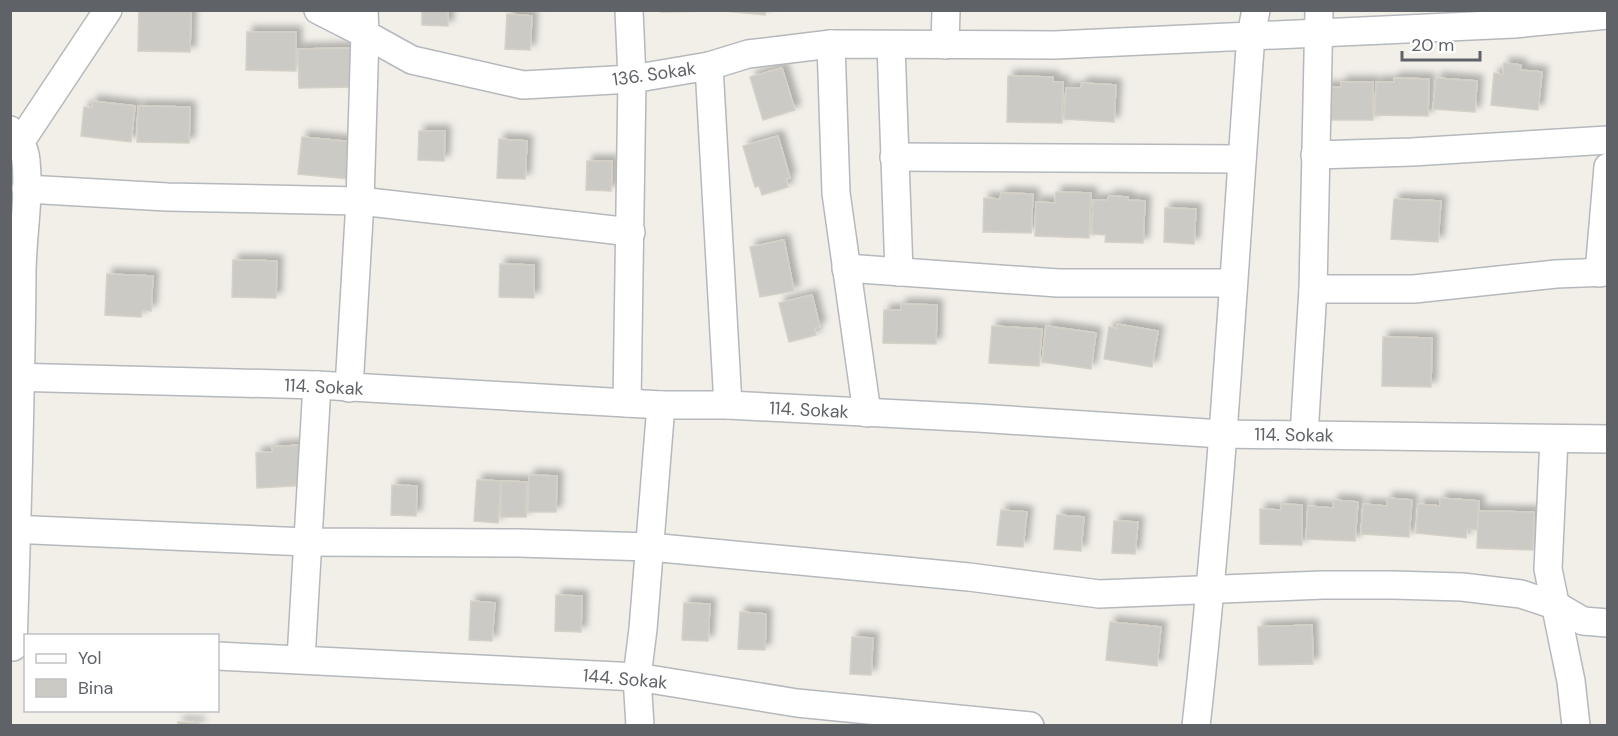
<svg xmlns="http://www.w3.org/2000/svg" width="1618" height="736" font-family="'DM Sans',sans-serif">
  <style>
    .building { fill: #cccac5; stroke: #d6d1c6; stroke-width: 1.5; filter: url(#shadow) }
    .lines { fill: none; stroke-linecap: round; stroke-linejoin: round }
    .minor-casing { stroke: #b5b8bc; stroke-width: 30 }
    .minor { stroke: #fff; stroke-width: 27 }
    .labels { text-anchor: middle; stroke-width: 6; stroke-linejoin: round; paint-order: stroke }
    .street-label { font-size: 18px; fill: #5f6368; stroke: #fff }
  </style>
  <defs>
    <filter id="shadow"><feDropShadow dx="5.5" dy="-5.5" stdDeviation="3" flood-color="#0004"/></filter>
  </defs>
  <rect width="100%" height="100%" fill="#f1efe8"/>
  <!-- building -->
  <g class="building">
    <polygon points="139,10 191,10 190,52 138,51"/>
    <polygon points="422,10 448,10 448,26 422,25"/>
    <polygon points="661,10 713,10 713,11 661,12"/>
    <polygon points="714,10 766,10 765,15"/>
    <polygon points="507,14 532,16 530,50 505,49"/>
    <polygon points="247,32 296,32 296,71 246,70"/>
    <polygon points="352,48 353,87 299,88 298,49"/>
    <polygon points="1504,63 1521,65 1520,70 1542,72 1538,110 1491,105 1494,73 1503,74"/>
    <polygon points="782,68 795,110 763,120 750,77"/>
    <polygon points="1008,76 1053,77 1053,82 1063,82 1062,123 1007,122"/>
    <polygon points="1394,78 1429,79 1428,116 1375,115 1376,82 1394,82"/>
    <polygon points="1436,78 1477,81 1475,112 1433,109"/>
    <polygon points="1341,82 1373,82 1373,120 1322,120 1323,87 1341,87"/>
    <polygon points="1082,83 1116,85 1114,122 1064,119 1066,88 1081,88"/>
    <polygon points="92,101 135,106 131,142 81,136 84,107 92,108"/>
    <polygon points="138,106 190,107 189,143 137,142"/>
    <polygon points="419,131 445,131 444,161 418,160"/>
    <polygon points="778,136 790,178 786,179 788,187 762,195 759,186 755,187 743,146"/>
    <polygon points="302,137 353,142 349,179 298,174"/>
    <polygon points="499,139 527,141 525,179 497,178"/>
    <polygon points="587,161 612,161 611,191 586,190"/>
    <polygon points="1056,192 1091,193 1089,238 1035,236 1036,202 1055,203"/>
    <polygon points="1001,193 1033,194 1031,233 983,232 984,198 1000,199"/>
    <polygon points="1109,196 1128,197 1128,200 1145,201 1143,243 1105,242 1106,235 1092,234 1093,200 1108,200"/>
    <polygon points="1394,199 1441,201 1438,242 1391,239"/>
    <polygon points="1165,208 1196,209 1194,244 1164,242"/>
    <polygon points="784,240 794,291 760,297 750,247"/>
    <polygon points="233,260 277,261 276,298 232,297"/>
    <polygon points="500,264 534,265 534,298 499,297"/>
    <polygon points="107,274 153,276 151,311 142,310 141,317 105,315"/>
    <polygon points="812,295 820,327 814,328 816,335 789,342 779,303"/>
    <polygon points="901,304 937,305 936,344 883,343 884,310 901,310"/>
    <polygon points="1117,324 1158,331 1152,367 1104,359 1109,327 1117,329"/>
    <polygon points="992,326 1042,329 1039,366 989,363"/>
    <polygon points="1046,326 1096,333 1091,369 1042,362"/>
    <polygon points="1383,337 1432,338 1431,387 1382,386"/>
    <polygon points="300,445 310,485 257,488 256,453 273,452 272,447"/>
    <polygon points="529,475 557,476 556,512 528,512"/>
    <polygon points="477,480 501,481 498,523 474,521"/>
    <polygon points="501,481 527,482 526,517 501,517"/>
    <polygon points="392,485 417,486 416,516 391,515"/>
    <polygon points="1387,498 1412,500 1409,537 1361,534 1363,504 1387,506"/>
    <polygon points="1440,498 1479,501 1477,530 1467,529 1466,538 1416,533 1418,504 1440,506"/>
    <polygon points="1333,500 1358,502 1355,541 1306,539 1308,506 1333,508"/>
    <polygon points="1281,504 1302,505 1302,545 1260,544 1260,509 1281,510"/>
    <polygon points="1001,510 1027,512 1023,547 997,545"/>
    <polygon points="1478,511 1534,512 1533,550 1477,548"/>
    <polygon points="1057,515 1084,517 1081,551 1054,549"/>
    <polygon points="1114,521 1138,522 1135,554 1112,553"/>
    <polygon points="556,595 582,596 581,632 555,631"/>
    <polygon points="471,601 495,603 492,641 469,640"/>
    <polygon points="684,603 710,604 708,641 682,640"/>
    <polygon points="740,612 766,614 765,650 738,649"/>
    <polygon points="1110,622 1161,627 1157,666 1106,660"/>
    <polygon points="1312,625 1313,664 1259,665 1258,627"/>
    <polygon points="852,637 873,638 871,675 850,674"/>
    <polygon points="178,722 199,723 199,726 178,726"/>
  </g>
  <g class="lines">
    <!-- minor casing -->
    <g class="minor-casing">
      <g id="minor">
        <polyline points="318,10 365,34 360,201 349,388"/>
        <polyline points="364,10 365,34 412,60 523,85 632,79 709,66 728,405"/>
        <polyline points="831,44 836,193 867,413"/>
        <polyline points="891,45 899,272"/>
        <polyline points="945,45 946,10"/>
        <polyline points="709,66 748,54 831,44 1055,45 1514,24 1608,15"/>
        <path d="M10,130c10,9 15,18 16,31 4,38 -4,76 -4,113 -1,125 -5,249 -9,373"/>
        <polyline points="21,141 108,10"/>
        <polyline points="1315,155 1412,152 1608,140"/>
        <polyline points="894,157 1242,159"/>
        <polyline points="26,189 167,197 360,201 631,232"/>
        <polyline points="846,268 1058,283 1233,283"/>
        <polyline points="1599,273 1608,167"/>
        <polyline points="1313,289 1414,289 1556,274 1608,272"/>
        <polyline points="10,377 317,385 661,405 728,405 978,418 1222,434 1608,439"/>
        <polyline points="627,403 632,79 629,10"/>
        <polyline points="1304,435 1313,289 1319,10"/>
        <polyline points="1554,439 1548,569 1571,681 1576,726"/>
        <polyline points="10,529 307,542 518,543 650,547 969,577 1099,594 1323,585 1393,585 1462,587 1521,594 1557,606 1583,621 1608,623"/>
        <polyline points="218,656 637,677 797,703 1030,726"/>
        <polyline points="301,659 317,385"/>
        <polyline points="640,726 637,677 643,629 661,405"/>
        <path d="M1196,726c26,-230 38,-461 55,-691l5,-25"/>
      </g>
    </g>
    <!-- minor -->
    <use href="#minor" class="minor"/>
  </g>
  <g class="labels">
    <!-- street labels -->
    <g class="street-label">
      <text transform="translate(654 74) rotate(-8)" y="6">136. Sokak</text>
      <text transform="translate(324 387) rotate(3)" y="6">114. Sokak</text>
      <text transform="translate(809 410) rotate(3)" y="6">114. Sokak</text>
      <text transform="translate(1294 435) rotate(1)" y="6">114. Sokak</text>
      <text transform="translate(625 679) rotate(5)" y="6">144. Sokak</text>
    </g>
  </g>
  <!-- border -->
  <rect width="1618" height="736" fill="none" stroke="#5f6368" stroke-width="24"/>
  <!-- legend -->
  <rect x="24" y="634" width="195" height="78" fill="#ffffff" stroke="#bfc1c3" stroke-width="1.5"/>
  <rect x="36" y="654" width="30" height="9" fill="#ffffff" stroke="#bfc1c3" stroke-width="1.5"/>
  <text x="78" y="664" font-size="18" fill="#5f6368">Yol</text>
  <rect x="36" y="679" width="30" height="18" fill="#cccac5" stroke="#bfc1c3" stroke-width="1.5"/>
  <text x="78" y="694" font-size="18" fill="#5f6368">Bina</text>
  <!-- scale -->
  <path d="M1402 51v9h78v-9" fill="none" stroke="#5f6368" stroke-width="3"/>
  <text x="1411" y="51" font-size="18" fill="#5f6368" stroke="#ffffff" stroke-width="4.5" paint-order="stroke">20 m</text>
</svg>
